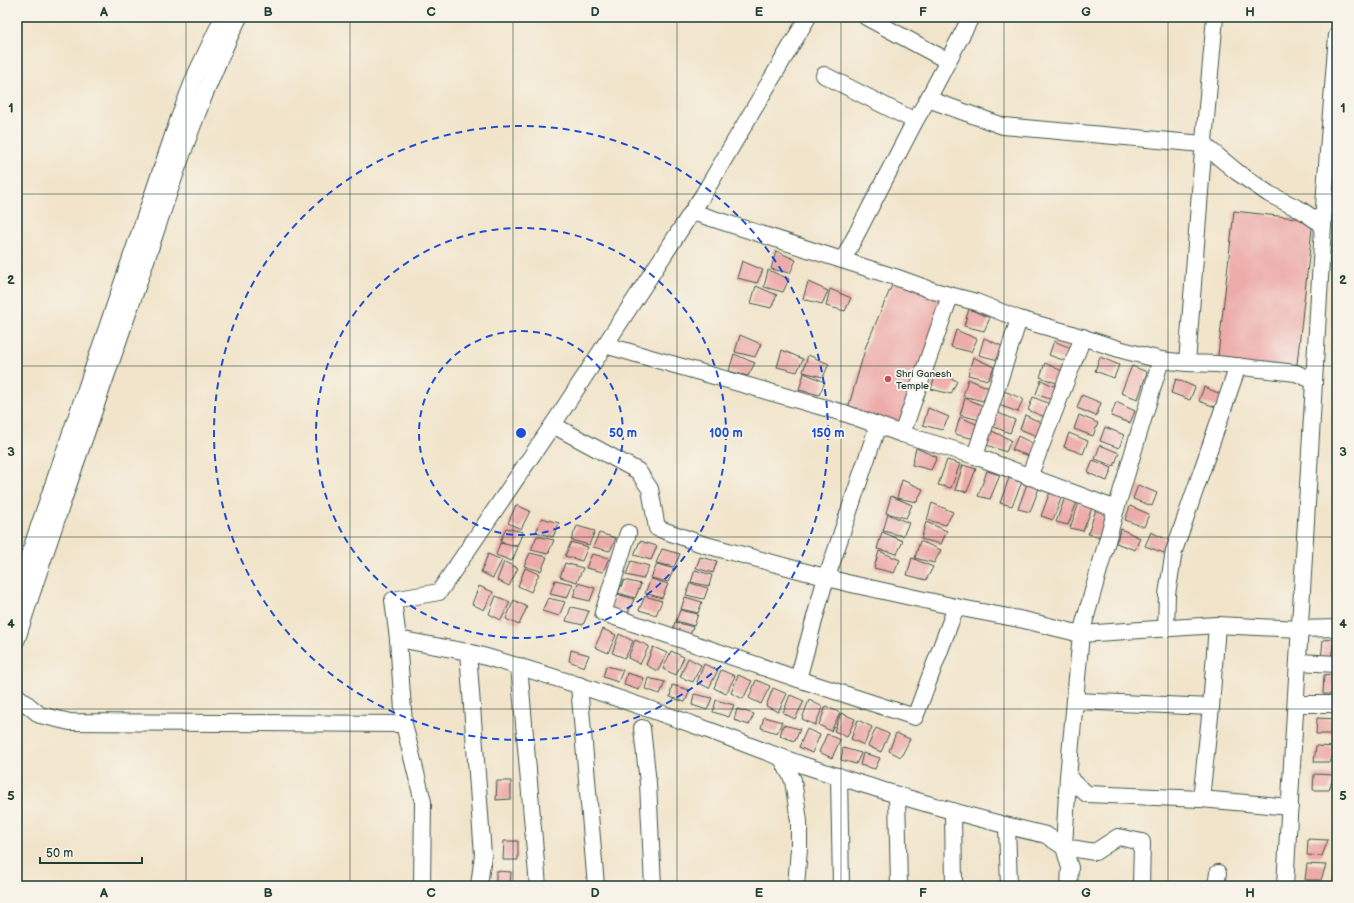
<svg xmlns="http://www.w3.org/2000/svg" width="1354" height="903" font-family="'Balsamiq Sans',sans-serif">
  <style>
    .building { fill: #edacaa }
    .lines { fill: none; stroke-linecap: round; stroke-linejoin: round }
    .minor-casing { stroke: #3e564a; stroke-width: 18 }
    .minor { stroke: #fff; stroke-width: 16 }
    .grid { fill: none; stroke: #1f3d34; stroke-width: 1; stroke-opacity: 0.55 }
    .ring { fill: none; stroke: #1d4ed8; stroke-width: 2; stroke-dasharray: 7 5 }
    .poi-dot { fill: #d1495b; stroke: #f7f3e8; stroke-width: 1.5 }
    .labels { text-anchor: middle; stroke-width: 4; stroke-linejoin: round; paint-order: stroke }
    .poi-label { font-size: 10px; fill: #1f3d34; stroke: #f7f3e8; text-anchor: start }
    .centre { fill: #1d4ed8; stroke: #f7f3e8; stroke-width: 2 }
    .ring-label { font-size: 12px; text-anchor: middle; font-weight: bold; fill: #1d4ed8; stroke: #f7f3e8; stroke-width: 4; stroke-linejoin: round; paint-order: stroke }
    .neatline { fill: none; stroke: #1f3d34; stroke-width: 1.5 }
    .grid-label { font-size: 13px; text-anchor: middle; font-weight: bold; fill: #1f3d34 }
  </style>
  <rect width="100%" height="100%" fill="#f7f3e8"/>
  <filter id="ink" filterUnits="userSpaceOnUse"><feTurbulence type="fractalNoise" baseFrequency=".025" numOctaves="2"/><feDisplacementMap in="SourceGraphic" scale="8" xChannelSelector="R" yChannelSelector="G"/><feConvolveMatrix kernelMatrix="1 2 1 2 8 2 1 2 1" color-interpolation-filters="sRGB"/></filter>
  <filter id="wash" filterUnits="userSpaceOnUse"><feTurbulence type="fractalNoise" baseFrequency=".012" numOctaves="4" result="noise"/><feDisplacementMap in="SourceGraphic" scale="16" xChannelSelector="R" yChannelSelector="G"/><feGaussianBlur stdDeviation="0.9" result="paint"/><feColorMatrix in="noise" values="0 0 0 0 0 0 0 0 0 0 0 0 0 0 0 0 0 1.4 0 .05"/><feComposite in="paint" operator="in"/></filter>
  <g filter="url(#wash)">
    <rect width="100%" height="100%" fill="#f1e4ca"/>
    <g id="blocks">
      <!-- building -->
      <g class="building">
        <polygon points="1234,211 1313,220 1296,373 1217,364"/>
        <polygon points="776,251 796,260 790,273 771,269"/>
        <polygon points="742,261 763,270 757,283 737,278"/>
        <polygon points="768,270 789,279 783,292 764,287"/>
        <polygon points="895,278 949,296 902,431 847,412 866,346"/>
        <polygon points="808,282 828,291 822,304 803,299"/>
        <polygon points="756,286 777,295 771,308 751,303"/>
        <polygon points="830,289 851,298 845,311 826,306"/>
        <polygon points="969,309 990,318 984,331 964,326"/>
        <polygon points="956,330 977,339 971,352 951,347"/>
        <polygon points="740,335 761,344 755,357 735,352"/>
        <polygon points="984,338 1004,347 998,360 979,355"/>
        <polygon points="1054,341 1073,349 1068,362 1049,355"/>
        <polygon points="782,350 803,359 797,372 777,367"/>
        <polygon points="734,354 755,363 748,376 729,371"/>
        <polygon points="808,355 829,364 823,377 803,372"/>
        <polygon points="973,357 994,367 988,380 968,375"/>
        <polygon points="1100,357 1119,365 1114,378 1095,371"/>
        <polygon points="1045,363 1064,372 1059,384 1040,377"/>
        <polygon points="1132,366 1147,372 1138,399 1121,393"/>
        <polygon points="936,372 957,381 951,394 931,389"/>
        <polygon points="804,373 825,382 819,395 799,390"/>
        <polygon points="968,379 989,388 983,401 963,396"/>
        <polygon points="1176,379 1195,387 1190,400 1171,393"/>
        <polygon points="1041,380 1060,389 1055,401 1036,394"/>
        <polygon points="1204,387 1223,395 1218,408 1199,401"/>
        <polygon points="1004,391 1023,399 1018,412 999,405"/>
        <polygon points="1082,395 1101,403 1096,416 1077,408"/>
        <polygon points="1033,397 1052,405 1047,418 1028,410"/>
        <polygon points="965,398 986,407 980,420 960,415"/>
        <polygon points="1116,402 1135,411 1130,423 1111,416"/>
        <polygon points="928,408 949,417 942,430 923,425"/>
        <polygon points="996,412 1015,420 1010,433 991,426"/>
        <polygon points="1025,415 1044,424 1039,437 1020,429"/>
        <polygon points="1079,415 1098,423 1093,436 1074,429"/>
        <polygon points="960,417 981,426 975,439 955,434"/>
        <polygon points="1105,427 1124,435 1119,448 1100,441"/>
        <polygon points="992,431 1011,440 1006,452 987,445"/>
        <polygon points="1069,433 1088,441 1083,454 1064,447"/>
        <polygon points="1018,436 1036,445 1032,457 1012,450"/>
        <polygon points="1100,445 1119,453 1114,466 1095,459"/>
        <polygon points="916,448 937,457 931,470 912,465"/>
        <polygon points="947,460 960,464 951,488 938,485"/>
        <polygon points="1093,460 1112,468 1107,481 1088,473"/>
        <polygon points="963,465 976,469 967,492 955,490"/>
        <polygon points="987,471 1000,475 990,499 978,496"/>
        <polygon points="1009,478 1022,482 1012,506 1000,503"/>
        <polygon points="902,480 923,489 917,502 897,498"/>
        <polygon points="1027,484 1039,488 1030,512 1018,509"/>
        <polygon points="1138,485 1157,493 1152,506 1133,499"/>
        <polygon points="1050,492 1062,496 1053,520 1041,516"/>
        <polygon points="891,496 912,505 906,518 886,513"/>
        <polygon points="1065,497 1077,502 1068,525 1056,522"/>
        <polygon points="932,503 953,512 946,525 927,520"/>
        <polygon points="1079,503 1092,508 1083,531 1070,528"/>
        <polygon points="516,505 530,511 521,529 508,523"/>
        <polygon points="1130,506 1149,514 1144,527 1125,520"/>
        <polygon points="1096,509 1109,513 1100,537 1088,534"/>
        <polygon points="888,514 909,523 903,536 883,531"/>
        <polygon points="542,518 559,523 553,537 536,532"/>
        <polygon points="926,522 947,531 941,544 921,539"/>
        <polygon points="577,526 595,531 589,545 571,540"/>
        <polygon points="506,528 523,532 517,546 500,542"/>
        <polygon points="1121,529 1140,538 1135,550 1116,543"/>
        <polygon points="882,532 903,541 897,554 877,549"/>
        <polygon points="1151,532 1170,541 1164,553 1145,546"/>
        <polygon points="599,533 616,538 610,551 593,547"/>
        <polygon points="537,536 554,540 548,554 531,550"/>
        <polygon points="640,541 657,546 651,560 634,555"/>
        <polygon points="920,541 941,550 934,563 915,558"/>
        <polygon points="571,542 588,547 582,561 565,556"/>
        <polygon points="500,543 518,547 512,561 496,555"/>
        <polygon points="662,549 680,554 674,567 656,563"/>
        <polygon points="879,551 900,560 894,573 874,568"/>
        <polygon points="530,553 547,557 541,571 524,566"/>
        <polygon points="488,554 502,560 493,578 481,572"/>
        <polygon points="592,554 609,558 603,572 586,568"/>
        <polygon points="700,557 717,561 713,573 696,568"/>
        <polygon points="912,558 933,567 926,580 907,575"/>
        <polygon points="631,561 649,566 643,579 626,575"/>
        <polygon points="504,562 518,568 509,586 497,580"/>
        <polygon points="565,563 583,568 577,582 560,577"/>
        <polygon points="657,564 674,569 668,582 651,578"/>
        <polygon points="525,568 539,574 531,592 518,586"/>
        <polygon points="695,570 712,575 709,586 691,582"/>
        <polygon points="651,579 668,584 662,598 645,593"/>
        <polygon points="555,580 573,584 567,598 550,594"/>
        <polygon points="624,580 641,584 635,598 618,593"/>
        <polygon points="578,583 595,588 590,601 573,597"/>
        <polygon points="690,583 708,588 704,599 686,595"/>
        <polygon points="479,586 493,592 484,610 472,604"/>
        <polygon points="617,594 634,599 628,613 611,608"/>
        <polygon points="496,596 510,602 501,620 489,614"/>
        <polygon points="645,596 662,601 656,615 639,610"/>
        <polygon points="685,597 702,602 698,613 681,609"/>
        <polygon points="548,598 565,602 559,616 542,611"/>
        <polygon points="514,600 527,607 519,625 506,619"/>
        <polygon points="571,607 589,611 583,625 566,621"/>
        <polygon points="680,610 698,614 694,626 676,621"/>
        <polygon points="675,622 693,627 689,638 672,634"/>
        <polygon points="603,629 616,635 608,653 595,647"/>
        <polygon points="619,634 633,641 625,658 612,653"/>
        <polygon points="1334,639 1331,659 1321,659 1323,640"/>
        <polygon points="635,640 649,646 640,664 628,658"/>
        <polygon points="653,647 667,653 658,671 646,665"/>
        <polygon points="571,650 589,655 584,667 569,661"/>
        <polygon points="671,651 684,657 676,675 663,669"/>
        <polygon points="688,658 701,665 693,682 680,677"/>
        <polygon points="704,664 718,670 709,688 697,682"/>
        <polygon points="606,666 623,670 618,682 603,677"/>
        <polygon points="721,670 735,676 726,694 714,688"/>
        <polygon points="627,673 644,678 639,690 624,685"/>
        <polygon points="1335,674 1333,694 1323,694 1324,675"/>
        <polygon points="738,675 752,681 743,699 731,693"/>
        <polygon points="648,678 665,682 660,694 645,689"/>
        <polygon points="756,680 770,686 761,704 749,698"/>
        <polygon points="672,685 690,690 685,702 670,697"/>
        <polygon points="773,688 787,694 778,712 766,706"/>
        <polygon points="694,694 712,698 707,710 692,705"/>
        <polygon points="790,695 804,701 795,719 783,713"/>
        <polygon points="716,700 734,705 729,717 713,712"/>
        <polygon points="809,700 823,707 815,725 802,719"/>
        <polygon points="826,706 840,713 831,731 819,725"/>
        <polygon points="737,709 754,714 749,725 734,720"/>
        <polygon points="841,713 855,719 847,737 834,731"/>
        <polygon points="764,717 782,722 777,733 761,728"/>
        <polygon points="1317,718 1337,719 1332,734 1316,734"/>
        <polygon points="858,720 872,727 864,745 851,739"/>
        <polygon points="783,725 800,729 795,741 780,736"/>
        <polygon points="876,728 889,734 881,752 868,746"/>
        <polygon points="807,729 820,735 812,753 799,747"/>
        <polygon points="896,733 910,739 901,757 889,751"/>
        <polygon points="827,734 840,740 832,758 819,752"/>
        <polygon points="1316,746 1336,747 1330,762 1314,762"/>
        <polygon points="843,748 861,753 856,764 841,760"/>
        <polygon points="863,753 880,758 875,769 860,765"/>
        <polygon points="1314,774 1334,775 1329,790 1313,790"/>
        <polygon points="497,781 511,781 511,799 496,800"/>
        <polygon points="1308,839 1328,840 1322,856 1307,855"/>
        <polygon points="504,841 518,841 518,860 503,860"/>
        <polygon points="1307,864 1326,865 1321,880 1305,880"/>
        <polygon points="1335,865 1337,865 1337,882 1333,881"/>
        <polygon points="496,871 511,872 510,886 496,886"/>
      </g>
    </g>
  </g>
  <g filter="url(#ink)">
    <use href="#blocks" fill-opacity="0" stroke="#3e564a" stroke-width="1"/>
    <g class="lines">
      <!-- minor casing -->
      <g class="minor-casing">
        <g id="minor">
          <polyline points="866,17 948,61"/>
          <polyline points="971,17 928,99 1003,126 1203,144 1237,172 1269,194 1301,210 1323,225"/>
          <polyline points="1215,17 1203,152 1187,363 1217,364 1296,373 1314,381"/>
          <polyline points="824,75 915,121"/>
          <polyline points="692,212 895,277 934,291 976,302 1019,319 1072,334 1122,350 1161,360 1187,363"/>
          <polyline points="843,260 915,121 928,99"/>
          <polyline points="950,296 902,434 975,456 1116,509"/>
          <polyline points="605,345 847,414 902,434"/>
          <polyline points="1161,360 1116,509 1081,634 1068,777 1087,794 1201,799 1290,807"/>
          <polyline points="553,425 638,471 650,489 657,528 702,544 847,583 956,607 1024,620 1081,634 1217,625 1300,629 1337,628"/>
          <polyline points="975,456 1019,319"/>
          <polyline points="1029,477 1083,337"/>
          <polyline points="628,533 603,613 798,679 915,717 956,607"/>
          <polyline points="17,590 179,118 196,74 223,17"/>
          <polyline points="1166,629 1167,594 1174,551 1238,366"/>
          <path d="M17,639c37,-117 79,-233 119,-349 32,-93 59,-184 103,-273"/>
          <polyline points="398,639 404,724 423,802 422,886"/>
          <path d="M468,652c82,22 163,50 243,79 30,11 59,23 89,33 81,27 163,52 246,71l18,12 6,21 -1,18"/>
          <polyline points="1298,662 1337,664"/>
          <polyline points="519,666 538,886"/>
          <polyline points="798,679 826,577 828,571 829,571 878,425"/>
          <polyline points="579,685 596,886"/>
          <polyline points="17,696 40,715 70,722 404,724"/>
          <polyline points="1075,701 1211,707 1201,799"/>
          <polyline points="1296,704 1337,704"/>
          <polyline points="1211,707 1217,625"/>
          <polyline points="642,728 648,783 653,886"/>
          <polyline points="781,757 793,780 799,821 799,849 796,886"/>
          <polyline points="839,776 841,886"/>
          <polyline points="1068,777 1064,847 1095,852 1118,837 1142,842 1141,886"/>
          <polyline points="897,795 899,886"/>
          <polyline points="953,811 954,886"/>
          <polyline points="1007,826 1009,886"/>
          <polyline points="479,886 483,855 468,652 398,639 393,600 439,592 558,417 703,195 808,17"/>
          <polyline points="1216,886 1218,873"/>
          <polyline points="1285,886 1325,191 1337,35"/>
        </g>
      </g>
      <!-- minor -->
      <use href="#minor" class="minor"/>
    </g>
  </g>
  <!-- grid -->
  <path class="grid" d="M186,17v869M350,17v869M513,17v869M677,17v869M841,17v869M1004,17v869M1168,17v869M17,194h1320M17,366h1320M17,537h1320M17,709h1320"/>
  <!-- distance rings -->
  <g class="ring">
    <circle cx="521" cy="433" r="102"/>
    <circle cx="521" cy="433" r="205"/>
    <circle cx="521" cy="433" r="307"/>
  </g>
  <!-- markers -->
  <circle class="poi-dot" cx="888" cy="379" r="4"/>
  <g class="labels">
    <!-- poi labels -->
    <g class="poi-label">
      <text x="896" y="377">Shri Ganesh<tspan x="896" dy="12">Temple</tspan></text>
    </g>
  </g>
  <circle cx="521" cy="433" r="6" class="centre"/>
  <g class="ring-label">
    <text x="623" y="437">50 m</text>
    <text x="726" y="437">100 m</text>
    <text x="828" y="437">150 m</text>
  </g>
  <!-- margin -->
  <rect width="1354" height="903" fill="none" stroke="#f7f3e8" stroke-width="44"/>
  <!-- scale -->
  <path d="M40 857v6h102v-6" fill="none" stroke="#1f3d34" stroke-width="2"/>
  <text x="46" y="857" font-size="12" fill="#1f3d34" stroke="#f7f3e8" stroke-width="3" paint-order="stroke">50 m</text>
  <rect x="22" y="22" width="1310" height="859" class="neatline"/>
  <g class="grid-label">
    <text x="104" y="16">A</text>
    <text x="268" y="16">B</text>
    <text x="431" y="16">C</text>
    <text x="595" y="16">D</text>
    <text x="759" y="16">E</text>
    <text x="923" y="16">F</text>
    <text x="1086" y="16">G</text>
    <text x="1250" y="16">H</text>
    <text x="11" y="112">1</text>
    <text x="1343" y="112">1</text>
    <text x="11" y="284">2</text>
    <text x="1343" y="284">2</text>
    <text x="11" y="456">3</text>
    <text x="1343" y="456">3</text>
    <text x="11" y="628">4</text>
    <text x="1343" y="628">4</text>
    <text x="11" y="800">5</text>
    <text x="1343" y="800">5</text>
    <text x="104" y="897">A</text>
    <text x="268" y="897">B</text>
    <text x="431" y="897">C</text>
    <text x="595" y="897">D</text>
    <text x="759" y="897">E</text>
    <text x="923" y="897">F</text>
    <text x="1086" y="897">G</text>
    <text x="1250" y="897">H</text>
  </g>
</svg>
